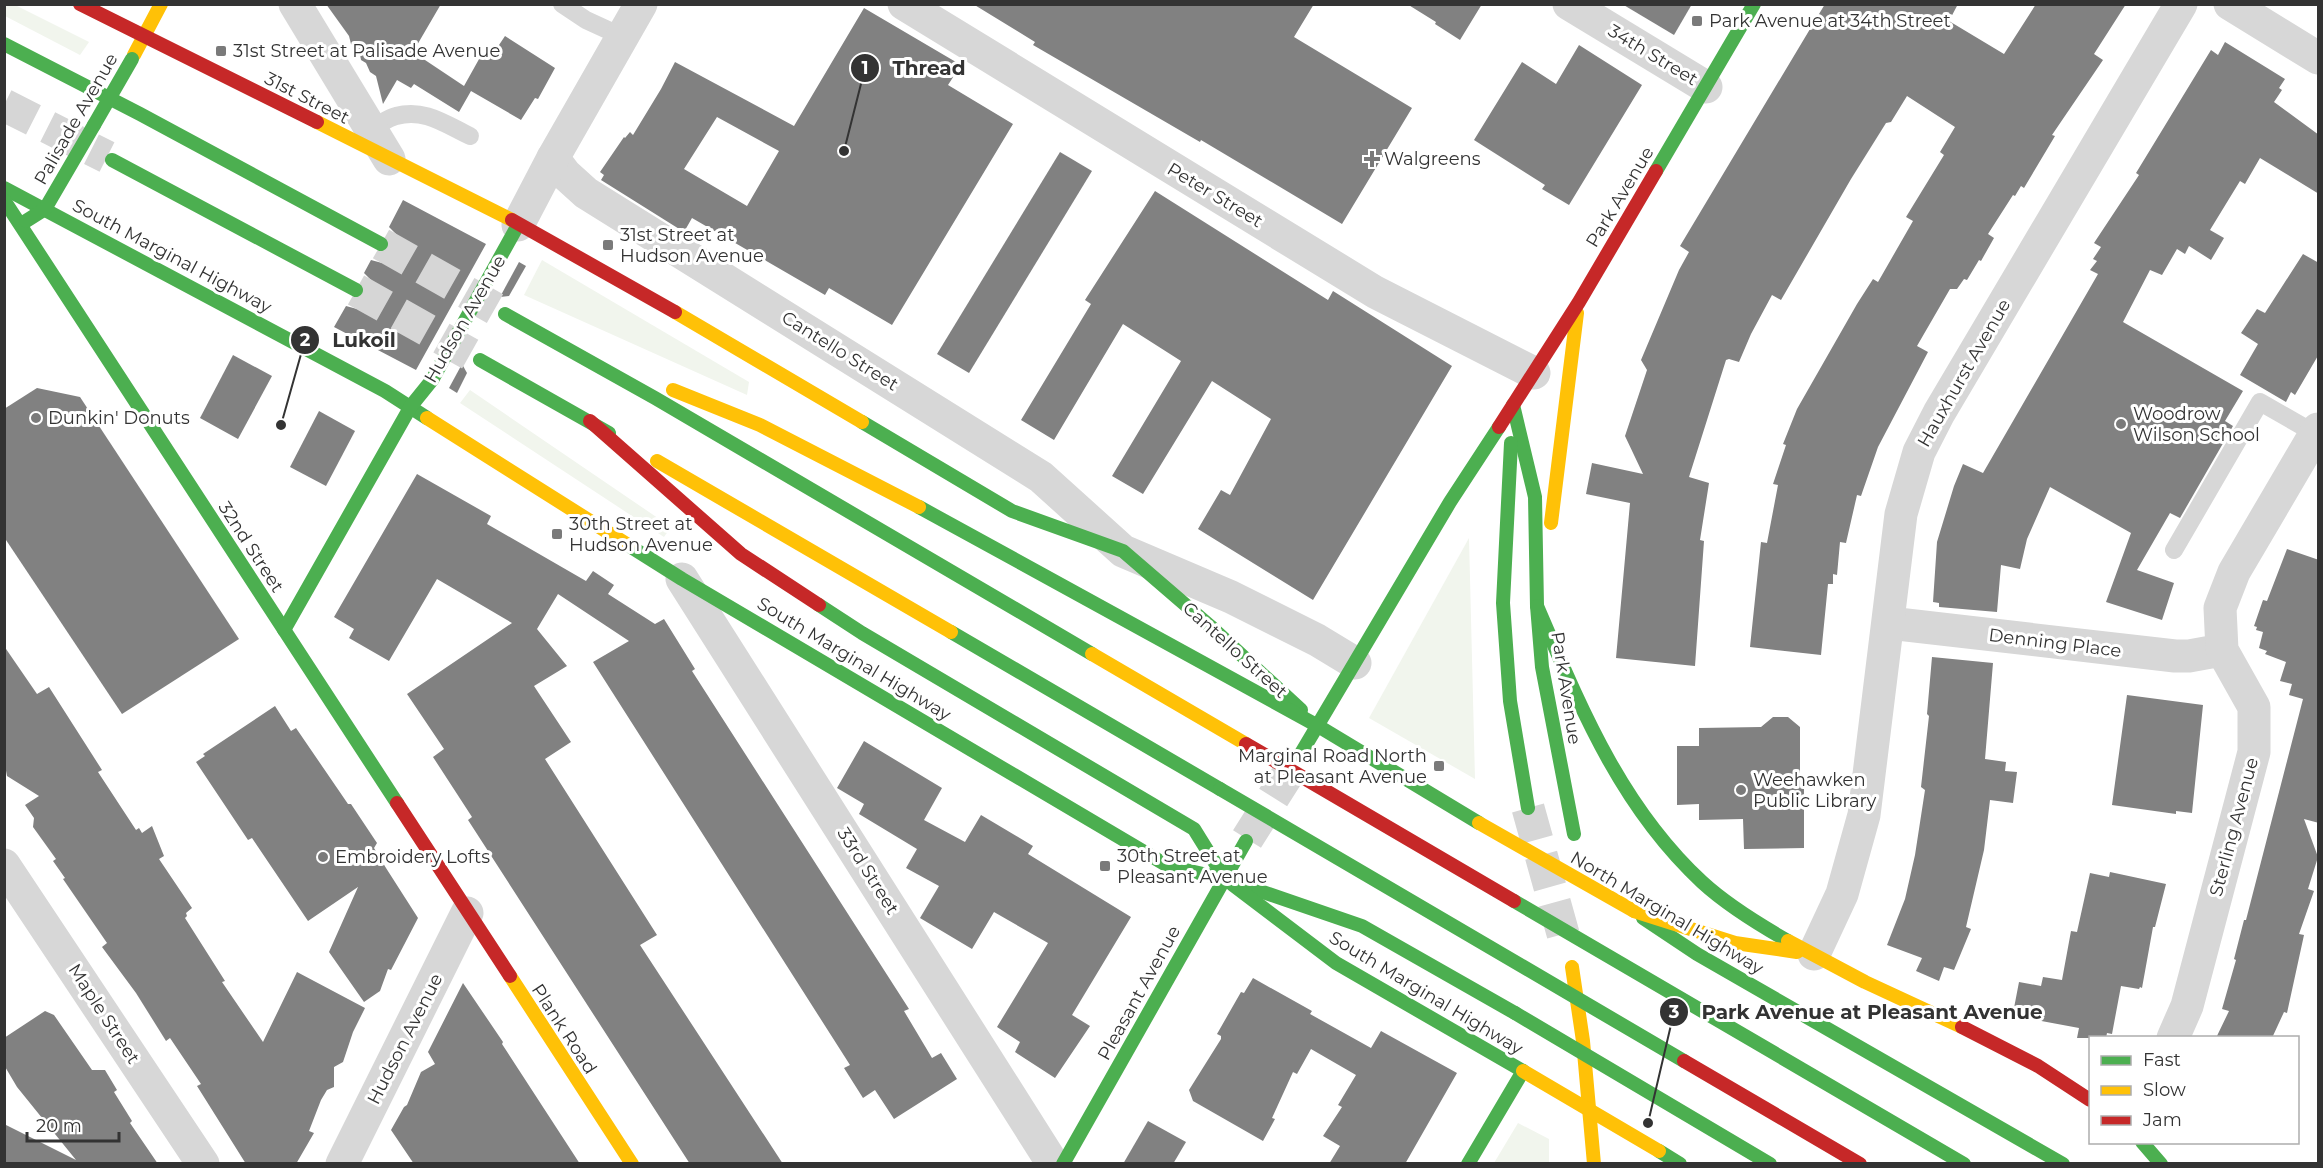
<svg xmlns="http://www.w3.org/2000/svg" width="2323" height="1168" font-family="Montserrat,sans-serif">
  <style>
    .green { fill: #f1f5ed }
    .building { fill: #818181; fill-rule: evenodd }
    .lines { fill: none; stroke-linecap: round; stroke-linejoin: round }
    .secondary-tunnel { stroke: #d6d6d6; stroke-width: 33; stroke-dasharray: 33 16; stroke-linecap: butt }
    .highway-tunnel { stroke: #d6d6d6; stroke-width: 33; stroke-dasharray: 33 16; stroke-linecap: butt }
    .lane { stroke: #d7d7d7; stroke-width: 18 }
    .street { stroke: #d7d7d7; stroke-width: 33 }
    .fast { stroke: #4caf50; stroke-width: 14 }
    .slow { stroke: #ffc107; stroke-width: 14 }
    .jam { stroke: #c62828; stroke-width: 14 }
    .fast-bridge { stroke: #4caf50; stroke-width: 14 }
    .slow-bridge { stroke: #ffc107; stroke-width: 14 }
    .jam-bridge { stroke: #c62828; stroke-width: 14 }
    .poi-dot { fill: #7a7a7a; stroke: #fff; stroke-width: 2 }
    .labels { text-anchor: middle; stroke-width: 6; stroke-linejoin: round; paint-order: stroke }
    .poi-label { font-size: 18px; fill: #333; stroke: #fff; text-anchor: start }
    .street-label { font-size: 18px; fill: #333; stroke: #fff }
    .leader { fill: none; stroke: #333; stroke-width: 2 }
    .callout-dot { fill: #333; stroke: #fff; stroke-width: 2 }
    .mark-label { font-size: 18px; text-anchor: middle; font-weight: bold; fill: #fff }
    .callout-label { font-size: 20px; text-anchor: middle; font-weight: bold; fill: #333; stroke: #fff; stroke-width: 6; stroke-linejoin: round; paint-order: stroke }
  </style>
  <rect width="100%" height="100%" fill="#fff"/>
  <!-- green -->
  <g class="green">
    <polygon points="4,5 15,5 89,42 80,55 5,16"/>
    <polygon points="542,260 749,382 747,395 524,295"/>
    <polygon points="470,390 671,527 664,537 460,403"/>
    <polygon points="1469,538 1475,779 1369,718"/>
    <polygon points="1518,1123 1549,1139 1549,1163 1494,1163"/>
  </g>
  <!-- building -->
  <g class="building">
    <polygon points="326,4 441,4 413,52 464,86 483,52 491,57 505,36 555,68 538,99 535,98 521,120 471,91 459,112 414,84 411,88 397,80 383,104 376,76 370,72 366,63 361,60 359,49 351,44 349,36"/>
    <polygon points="973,4 1314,4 1294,37 1412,108 1342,224 1201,140 1200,142 1033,45 1035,42"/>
    <polygon points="1407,4 1482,4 1460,40 1435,24 1436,22"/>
    <polygon points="1622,4 1692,4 1674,35"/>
    <polygon points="1825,4 1958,4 1949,21 2004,54 2036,4 2126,4 2094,54 2103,60 2052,135 2055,136 2024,188 2021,186 2015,196 2013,195 1988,234 1994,238 1981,261 1979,260 1967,280 1964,279 1957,289 1950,289 1917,346 1928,352 1878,447 1861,496 1857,495 1846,543 1840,542 1837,575 1833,574 1833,584 1828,584 1821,655 1750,647 1761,542 1767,543 1778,485 1773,484 1786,445 1783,444 1797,409 1857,304 1873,279 1878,282 1913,221 1906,217 1944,155 1940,152 1955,127 1907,96 1891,122 1886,123 1851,179 1781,300 1772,295 1751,334 1739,362 1729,359 1726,360 1689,477 1709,483 1700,540 1704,541 1695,666 1616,658 1630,503 1586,494 1592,463 1643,474 1625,436 1647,370 1641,360 1679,270 1689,252 1680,246"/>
    <path d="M864,8l97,57 -13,20 65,39 -121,201 -63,-37 -4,7 -133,-77 -8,14 -83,-52 3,-5 -4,-3 24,-35 1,1 5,-6 3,3 28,-46 14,-27 119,64zM717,117l62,34 -32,55 -63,-37z"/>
    <polygon points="2225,42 2285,79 2279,88 2282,90 2274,102 2319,135 2319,194 2260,158 2245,184 2240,181 2210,230 2224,238 2211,260 2189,246 2185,254 2177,249 2162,275 2150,270 2123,322 2243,391 2225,421 2233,426 2180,518 2170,513 2137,570 2174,583 2162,620 2106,602 2131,533 2050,487 2027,539 2020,569 2001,565 1997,612 1939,607 1939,603 1933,602 1937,542 1954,486 1963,464 1983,473 2098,274 2090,270 2097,261 2093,259 2101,247 2094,243 2139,175 2136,173 2211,50 2218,55"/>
    <polygon points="1579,45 1642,85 1569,205 1542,189 1545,185 1474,140 1522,62 1556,84"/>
    <polygon points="1060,152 1092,171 969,373 937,354"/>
    <polygon points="1155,191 1328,300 1333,291 1452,366 1313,600 1198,529 1221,490 1230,495 1271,419 1212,381 1143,494 1112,476 1181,361 1123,324 1054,440 1021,420 1091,304 1085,300"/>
    <polygon points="403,200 486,244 416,370 334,327 346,306 357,309 366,306 372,299 375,290 372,281 364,273 371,260 382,263 391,260 398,252 400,243 397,235 389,227"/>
    <polygon points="2303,254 2319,263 2319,354 2295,395 2291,392 2286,402 2240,375 2258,344 2241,333 2257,309 2265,313"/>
    <polygon points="519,262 526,266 509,296 500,297"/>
    <polygon points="233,355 272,376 238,439 200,418"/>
    <polygon points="462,364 467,373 457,393 449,388"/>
    <polygon points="37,388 80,397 239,639 122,714 4,537 4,409"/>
    <polygon points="319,411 355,431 326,486 290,467"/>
    <polygon points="417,474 491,516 487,524 586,581 593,571 614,585 608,594 655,624 664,619 695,669 692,671 909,1009 904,1011 932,1058 941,1053 957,1079 894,1119 875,1090 863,1098 844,1068 850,1065 593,662 629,641 558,594 537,629 567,666 534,686 571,742 545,759 657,935 640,945 783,1164 690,1164 468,820 472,817 433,757 444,749 407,694 512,623 437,579 389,661 349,638 354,629 334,617"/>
    <polygon points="2287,549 2319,560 2319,823 2304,819 2318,857 2308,889 2314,891 2299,934 2304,935 2287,1013 2284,1012 2272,1038 2216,1038 2229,1011 2222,1009 2236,960 2234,959 2244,920 2246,920 2303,699 2289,695 2292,684 2280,681 2286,662 2265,654 2267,651 2259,648 2263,632 2256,630 2257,627 2254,626 2263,600 2267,601"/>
    <polygon points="4,646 37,694 49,687 102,770 98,772 136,830 139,828 142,833 152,826 164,856 159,859 192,908 186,913 187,916 185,918 225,981 222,982 263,1042 297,972 365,1008 353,1032 343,1062 334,1067 334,1087 327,1090 321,1100 309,1131 314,1133 296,1164 246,1164 197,1086 201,1084 170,1038 166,1041 136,993 102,947 107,943 63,879 65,878 53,861 56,859 33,827 34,818 25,805 39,796 7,776 4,760"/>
    <polygon points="1932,657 1993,663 1985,759 2006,762 2005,771 2017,772 2013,803 1990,800 1984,850 1966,927 1971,929 1954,970 1944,967 1939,981 1916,971 1922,958 1887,945 1905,899 1915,855 1925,790 1921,787 1929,716 1927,714"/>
    <polygon points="2127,695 2203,705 2192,813 2176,811 2176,814 2112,805"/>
    <polygon points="275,706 291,731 296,728 348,804 351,804 377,843 374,848 386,868 418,918 391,970 388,969 380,991 364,1002 329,952 358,887 308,921 252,838 248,840 196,762 205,756 203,754"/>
    <polygon points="1773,717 1788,717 1800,727 1800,776 1804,776 1804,848 1744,849 1743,819 1699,820 1699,804 1677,805 1677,746 1699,746 1699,728 1761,727"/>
    <polygon points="864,741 942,788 924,820 965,842 981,815 1033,846 1028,854 1131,917 1072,1015 1090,1026 1055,1078 1015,1052 1020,1042 997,1027 1048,943 994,912 972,949 920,918 939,886 906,868 917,849 859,814 864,804 837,788"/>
    <polygon points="2110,872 2166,884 2155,927 2153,927 2142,988 2140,987 2139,989 2121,986 2112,1034 2107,1033 2106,1038 2077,1038 2079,1028 2036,1020 2036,1012 2014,1008 2019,982 2041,986 2043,977 2062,980 2071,931 2077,932 2090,873 2109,877"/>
    <polygon points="1253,978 1312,1011 1310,1014 1371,1048 1381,1031 1457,1073 1405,1164 1329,1164 1340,1146 1323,1136 1342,1107 1338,1105 1356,1075 1311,1049 1297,1074 1293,1072 1272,1118 1275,1119 1263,1141 1193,1101 1189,1090 1221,1039 1221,1036 1217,1034 1241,992 1244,993"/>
    <polygon points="463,983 503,1042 502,1044 580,1164 414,1164 391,1130 404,1107 407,1105 421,1072 435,1064 428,1052"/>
    <polygon points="45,1011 54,1015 92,1070 105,1070 117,1090 114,1092 132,1121 130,1123 158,1164 4,1164 4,1124 76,1160 17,1087 4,1065 4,1038"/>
    <polygon points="1148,1121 1186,1142 1173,1164 1123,1164"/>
  </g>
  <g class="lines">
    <!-- secondary-tunnel -->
    <g class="secondary-tunnel">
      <polyline points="1528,808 1567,948"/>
      <polyline points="1247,839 1300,755"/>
    </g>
    <!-- highway-tunnel -->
    <g class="highway-tunnel">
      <polyline points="4,105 107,157"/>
      <polyline points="381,244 501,312"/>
      <polyline points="356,290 477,358"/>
    </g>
    <!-- lane -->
    <g class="lane">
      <polyline points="562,4 586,20 623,37"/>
      <path d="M371,128c8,-3 17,-10 25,-12 28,-8 49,8 74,20"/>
      <polyline points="2174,550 2260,402 2316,434"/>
    </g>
    <!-- street -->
    <g class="street">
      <polyline points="295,4 389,159"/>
      <polyline points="904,4 1375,292 1534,373"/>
      <polyline points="1569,4 1706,87"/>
      <polyline points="2230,4 2318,58"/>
      <polyline points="553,158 565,174 586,193 1041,477 1123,551 1231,597 1317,640 1355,663"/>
      <polyline points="518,225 553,158 641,4"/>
      <polyline points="682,579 1053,1164"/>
      <polyline points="1889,623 2175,656 2189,656 2222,650"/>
      <polyline points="4,865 203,1164"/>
      <polyline points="1814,954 1842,894 1864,815 1901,514 1919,452 1939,413 2181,4"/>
      <polyline points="2173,1038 2187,1006 2254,752 2254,707 2222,650 2220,608 2234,572 2318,429"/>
      <polyline points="342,1164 467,913"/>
    </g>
    <!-- fast -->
    <g class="fast">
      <polyline points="4,44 140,114 381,244"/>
      <polyline points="112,160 356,290"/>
      <polyline points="1656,171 1754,4"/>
      <polyline points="4,188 385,391 427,418"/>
      <polyline points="4,200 397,803"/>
      <polyline points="26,221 45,209 94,125"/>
      <polyline points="505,314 655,398 1092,654"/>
      <polyline points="480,360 609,433"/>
      <polyline points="1513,405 1535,497 1537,606 1542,667 1574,834"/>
      <polyline points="862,422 1012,511 1123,551 1210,626 1301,710"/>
      <polyline points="1511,443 1503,603 1510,701 1528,808"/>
      <polyline points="919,507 1318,726"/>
      <polyline points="628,545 682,579 1168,866 1225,879"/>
      <polyline points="819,605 862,633 1194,829 1225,879 1362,926 1515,1013"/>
      <path d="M1537,606c43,100 83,200 165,276 25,23 56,42 86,59"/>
      <polyline points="284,630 411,406 432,380 518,225"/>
      <polyline points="951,632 1220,789"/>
      <polyline points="1318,726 1479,823"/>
      <polyline points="1300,755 1450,502 1499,427"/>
      <polyline points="1233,885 1336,963 1523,1071"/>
      <polyline points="1643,918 1697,954 2063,1164"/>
      <polyline points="2142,1142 2161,1164"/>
      <polyline points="1659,1151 1680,1164"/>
      <polyline points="1063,1164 1246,841"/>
      <polyline points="1468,1164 1523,1071"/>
    </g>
    <!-- slow -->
    <g class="slow">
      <polyline points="134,55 161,4"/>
      <polyline points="317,122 512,220"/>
      <polyline points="675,312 862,422"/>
      <polyline points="673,390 760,425 919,507"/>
      <polyline points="427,418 628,545"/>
      <polyline points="657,461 951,632"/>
      <polyline points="1551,523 1577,313"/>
      <polyline points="1092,654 1246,744"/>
      <polyline points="1634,911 1735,943 1797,952"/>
      <polyline points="1788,941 1865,982 1962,1027"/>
      <polyline points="1572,967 1583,1041 1594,1164"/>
      <polyline points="510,976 632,1164"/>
    </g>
    <!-- jam -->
    <g class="jam">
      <polyline points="80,4 317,122"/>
      <polyline points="512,220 675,312"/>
      <polyline points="590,421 741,554 819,605"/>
      <polyline points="1499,427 1579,302 1656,171"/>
      <polyline points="397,803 510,976"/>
      <polyline points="1962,1027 2038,1066 2090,1100"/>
    </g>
    <!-- fast-bridge -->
    <g class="fast-bridge">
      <polyline points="94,125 132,59"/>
      <polyline points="1220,789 1684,1061"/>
      <polyline points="1514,901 1964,1164"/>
      <polyline points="1515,1013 1770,1164"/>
    </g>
    <!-- slow-bridge -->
    <g class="slow-bridge">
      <polyline points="1479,823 1634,911"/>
      <polyline points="1523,1071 1659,1151"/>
    </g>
    <!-- jam-bridge -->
    <g class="jam-bridge">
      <polyline points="1246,744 1514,901"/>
      <polyline points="1684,1061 1860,1164"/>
    </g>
  </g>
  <!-- markers -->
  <g class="poi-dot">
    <rect x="1691" y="15" width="12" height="12" rx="3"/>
    <rect x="215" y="45" width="12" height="12" rx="3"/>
    <path d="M1369 150h6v6h6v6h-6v6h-6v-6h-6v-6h6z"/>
    <rect x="602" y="239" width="12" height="12" rx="3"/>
    <circle cx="36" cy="418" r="6"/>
    <circle cx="2121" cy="424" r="6"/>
    <rect x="551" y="528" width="12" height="12" rx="3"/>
    <rect x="1433" y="760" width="12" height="12" rx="3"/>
    <circle cx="1741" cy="790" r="6"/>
    <circle cx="323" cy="857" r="6"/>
    <rect x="1099" y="860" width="12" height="12" rx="3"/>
  </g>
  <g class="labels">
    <!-- poi labels -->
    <g class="poi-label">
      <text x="1709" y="27">Park Avenue at 34th Street</text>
      <text x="233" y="57">31st Street at Palisade Avenue</text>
      <text x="1384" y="165">Walgreens</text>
      <text x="620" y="241">31st Street at<tspan x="620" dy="21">Hudson Avenue</tspan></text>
      <text x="2133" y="420">Woodrow<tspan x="2133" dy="21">Wilson School</tspan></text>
      <text x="48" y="424">Dunkin' Donuts</text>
      <text x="569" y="530">30th Street at<tspan x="569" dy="21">Hudson Avenue</tspan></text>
      <text x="1427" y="762" text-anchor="end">Marginal Road North<tspan x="1427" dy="21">at Pleasant Avenue</tspan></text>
      <text x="1753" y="786">Weehawken<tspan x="1753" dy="21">Public Library</tspan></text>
      <text x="1117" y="862">30th Street at<tspan x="1117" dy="21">Pleasant Avenue</tspan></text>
      <text x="335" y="863">Embroidery Lofts</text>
    </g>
    <!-- street labels -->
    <g class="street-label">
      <text transform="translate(1653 55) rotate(31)" y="6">34th Street</text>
      <text transform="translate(307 98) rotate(27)" y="6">31st Street</text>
      <text transform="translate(76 119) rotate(-60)" y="6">Palisade Avenue</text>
      <text transform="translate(1215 195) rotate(31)" y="6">Peter Street</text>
      <text transform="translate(1620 197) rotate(-59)" y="6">Park Avenue</text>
      <text transform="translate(172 256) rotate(28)" y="6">South Marginal Highway</text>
      <text transform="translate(465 319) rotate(-60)" y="6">Hudson Avenue</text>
      <text transform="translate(840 351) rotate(32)" y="6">Cantello Street</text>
      <text transform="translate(1964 373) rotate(-60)" y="6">Hauxhurst Avenue</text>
      <text transform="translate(251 547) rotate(57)" y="6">32nd Street</text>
      <text transform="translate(2055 643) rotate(7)" y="6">Denning Place</text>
      <text transform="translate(1235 650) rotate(42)" y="6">Cantello Street</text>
      <text transform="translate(854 659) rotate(31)" y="6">South Marginal Highway</text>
      <text transform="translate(1566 688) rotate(81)" y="6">Park Avenue</text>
      <text transform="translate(2234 827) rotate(-75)" y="6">Sterling Avenue</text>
      <text transform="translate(868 871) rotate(58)" y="6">33rd Street</text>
      <text transform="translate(1667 913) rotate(31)" y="6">North Marginal Highway</text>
      <text transform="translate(1139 993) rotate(-61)" y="6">Pleasant Avenue</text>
      <text transform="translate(1426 993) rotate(31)" y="6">South Marginal Highway</text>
      <text transform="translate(104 1014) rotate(57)" y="6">Maple Street</text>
      <text transform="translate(564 1029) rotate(57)" y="6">Plank Road</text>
      <text transform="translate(405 1039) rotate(-63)" y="6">Hudson Avenue</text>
    </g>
  </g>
  <!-- callouts -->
  <path class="leader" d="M844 151L865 68M281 425L305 340M1648 1123L1674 1012"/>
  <g class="callout-dot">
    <circle cx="844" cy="151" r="6"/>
    <circle cx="281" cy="425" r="6"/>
    <circle cx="1648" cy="1123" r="6"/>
    <circle cx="865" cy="68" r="15"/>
    <circle cx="305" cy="340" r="15"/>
    <circle cx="1674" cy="1012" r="15"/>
  </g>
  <g class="mark-label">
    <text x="865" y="74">1</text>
    <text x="305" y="346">2</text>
    <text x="1674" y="1018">3</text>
  </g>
  <g class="callout-label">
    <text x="929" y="75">Thread</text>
    <text x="364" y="347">Lukoil</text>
    <text x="1872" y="1019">Park Avenue at Pleasant Avenue</text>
  </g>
  <!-- border -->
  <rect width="2323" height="1168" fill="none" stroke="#333333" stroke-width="12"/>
  <!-- legend -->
  <rect x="2089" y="1036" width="210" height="108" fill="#ffffff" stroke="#adadad" stroke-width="1.5"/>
  <rect x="2101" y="1056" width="30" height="9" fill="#4caf50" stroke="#adadad" stroke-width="1.5"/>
  <text x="2143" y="1066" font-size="18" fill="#333333">Fast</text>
  <rect x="2101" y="1086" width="30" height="9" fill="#ffc107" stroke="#adadad" stroke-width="1.5"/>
  <text x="2143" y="1096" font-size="18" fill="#333333">Slow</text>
  <rect x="2101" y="1116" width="30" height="9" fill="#c62828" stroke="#adadad" stroke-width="1.5"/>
  <text x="2143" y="1126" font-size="18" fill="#333333">Jam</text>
  <!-- scale -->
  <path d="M27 1132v9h92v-9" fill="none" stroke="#333333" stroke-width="3"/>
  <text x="36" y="1132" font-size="18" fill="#333333" stroke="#ffffff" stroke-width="4.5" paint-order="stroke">20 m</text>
</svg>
